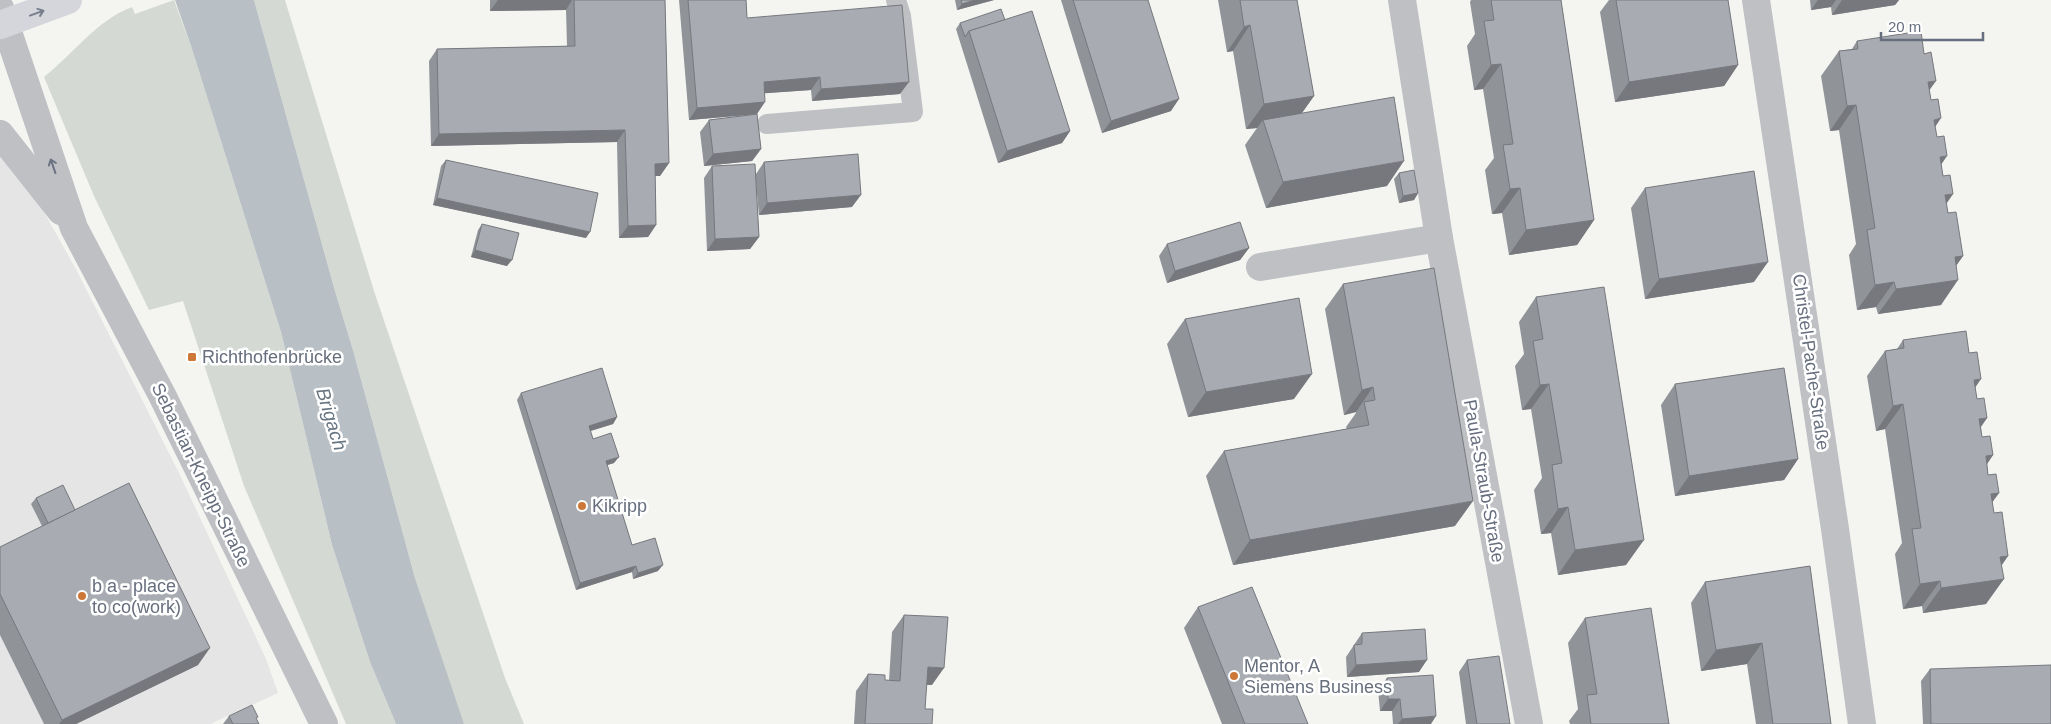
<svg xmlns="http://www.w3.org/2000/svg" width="2051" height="724" font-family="Helvetica,sans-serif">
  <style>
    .built { fill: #e4e5e4 }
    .green { fill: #d4dad3 }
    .water { fill: #b9c0c5 }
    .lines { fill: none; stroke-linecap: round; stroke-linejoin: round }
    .lane { stroke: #bec0c4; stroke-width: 20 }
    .street { stroke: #bec0c4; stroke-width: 28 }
    .secondary { stroke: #d4d6db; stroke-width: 28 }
    .wall { fill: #909499 }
    .shaded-wall { fill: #76787d }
    .building { fill: #a8acb2; stroke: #76787d }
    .oneway { stroke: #777e8c }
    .oneway2 { stroke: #6b7382 }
    .poi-dot { fill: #cd7738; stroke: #fff; stroke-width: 2 }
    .labels { text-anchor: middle; stroke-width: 5; stroke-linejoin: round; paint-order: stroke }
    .poi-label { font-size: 18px; fill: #676f7e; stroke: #fff; text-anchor: start }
    .street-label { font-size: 18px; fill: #676f7e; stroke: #fff }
    .water-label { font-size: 19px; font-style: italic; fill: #687682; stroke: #fff }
  </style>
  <rect width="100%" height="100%" fill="#f4f4f1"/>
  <!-- built -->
  <polygon class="built" points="0,153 30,187 78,273 179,473 266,659 278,693 210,724 0,724"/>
  <!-- green -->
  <g class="green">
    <path d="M174,0l18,49 89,283 51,213 38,117 26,62h-50l-102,-238 -61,-185 -34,9 -55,-114 -50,-119c29,-23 53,-57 88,-70l3,7z"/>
    <polygon points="254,0 285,0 374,291 505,678 524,724 464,724 460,716 415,578 353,350 335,291"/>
  </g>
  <!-- water -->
  <polygon class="water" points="175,0 254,0 335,291 353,350 415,578 464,724 396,724 370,662 332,545 281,332 192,49"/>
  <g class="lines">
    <!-- lane -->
    <polyline class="lane" points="767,124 913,112 901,16 896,0"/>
    <!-- street -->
    <g class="street">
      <polyline points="1402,0 1439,238 1529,724"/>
      <polyline points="1756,0 1835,529 1862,724"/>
      <polyline points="0,8 74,228 162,395 324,724"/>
      <polyline points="0,134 61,211"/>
      <polyline points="1260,267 1439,238"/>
    </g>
    <!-- secondary -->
    <polyline class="secondary" points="0,25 68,0"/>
  </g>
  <!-- wall -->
  <g class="wall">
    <polygon points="490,0 665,0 669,163 660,176 655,176 656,225 648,237 619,238 617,142 431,146 429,61 437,49 567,46 566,10 490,11"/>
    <polygon points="679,0 746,0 747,18 900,94 812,101 811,90 765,93 757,114 761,149 752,161 704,166 700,132 709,120 750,115 689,120"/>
    <polygon points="955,0 994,0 957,10"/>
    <polygon points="1061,0 1148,0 1171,111 1102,133"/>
    <polygon points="1218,0 1297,0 1314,96 1302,113 1387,186 1266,208 1245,145 1257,128 1246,129 1233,51 1227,52"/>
    <polygon points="1471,0 1561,0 1594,220 1577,245 1509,255 1502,213 1492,214 1485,170 1494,158 1483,89 1474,90 1467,46 1475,34 1470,2"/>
    <polygon points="1609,0 1728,0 1738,65 1724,86 1615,102 1600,12"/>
    <polygon points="1810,0 1899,0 1895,5 1832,15 1831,7 1811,10"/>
    <polygon points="1005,20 1070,131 1062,143 998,163 956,29 960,23"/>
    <polygon points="1857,41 1929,90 1943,176 1953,194 1946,203 1948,213 1963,256 1956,266 1941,305 1878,314 1876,307 1857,310 1849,255 1856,244 1839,130 1830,131 1821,76 1839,51 1852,49"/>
    <polygon points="446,160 586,238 433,205 441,166"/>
    <polygon points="764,162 852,207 759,215 756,183 759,237 750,249 707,251 704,178 712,166 756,174"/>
    <polygon points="1399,173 1418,193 1414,200 1399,203 1394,179"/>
    <polygon points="1645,188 1754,282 1645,299 1631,208"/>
    <polygon points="482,224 507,266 471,257 478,230"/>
    <polygon points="1167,244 1249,248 1240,260 1167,283 1159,256"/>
    <polygon points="1343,284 1455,526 1233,565 1206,476 1224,451 1347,429 1346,427 1356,413 1356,412 1344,415 1325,309"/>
    <polygon points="1536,297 1626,565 1558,575 1551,533 1541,534 1534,490 1542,478 1531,409 1522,410 1515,366 1524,354 1519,322"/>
    <polygon points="1185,319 1294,399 1188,417 1167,344"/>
    <polygon points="1903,340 1975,388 1977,399 1987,418 1981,427 1982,437 1993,455 1987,464 1988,475 1999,493 1992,502 1994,513 2008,556 2002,565 1986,604 1923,613 1922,606 1903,609 1895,554 1902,543 1885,429 1876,431 1867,376 1885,351 1897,349"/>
    <polygon points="1675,384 1798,459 1784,480 1675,496 1661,405"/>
    <polygon points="521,393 617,417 613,424 590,431 593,439 614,463 607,465 632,545 658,571 633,579 632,572 576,590 517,400"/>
    <polygon points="36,498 75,510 198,665 76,724 44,724 0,635 0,547 42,526 31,504"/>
    <polygon points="1810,566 1831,724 1756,724 1747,664 1701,671 1691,603 1705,582"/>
    <polygon points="1198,607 1308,724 1222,724 1184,628"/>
    <polygon points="904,615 932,685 926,685 925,709 932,724 854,724 856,691 868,674 885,680 889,681 892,632"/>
    <polygon points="1585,618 1669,724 1570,724 1569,721 1578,709 1568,643"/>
    <polygon points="1362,633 1419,672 1347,677 1346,657"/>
    <polygon points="1467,660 1510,724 1466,724 1459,672"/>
    <polygon points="1930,669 2051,724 1923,724 1921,681"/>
    <polygon points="1387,678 1431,724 1393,724 1392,711 1380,711 1378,690"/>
    <polygon points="229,716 256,719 259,724 223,724"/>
  </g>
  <!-- shaded-wall -->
  <g class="shaded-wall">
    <polygon points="498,0 572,0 566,10 490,11"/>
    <polygon points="975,0 994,0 957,10 962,4"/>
    <polygon points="1818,0 1836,0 1831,7 1811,10"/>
    <polygon points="1842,0 1899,0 1895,5 1832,15"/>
    <polygon points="1250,25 1233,51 1227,52 1244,27"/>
    <polygon points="1501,64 1483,89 1474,90 1491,65"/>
    <polygon points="1738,65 1724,86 1615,102 1629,82"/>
    <polygon points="820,77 811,90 755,94 764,82"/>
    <polygon points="1936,81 1918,106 1928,82"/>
    <polygon points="909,82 900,94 812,101 821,89"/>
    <polygon points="1314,96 1296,121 1263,120 1257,128 1246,129 1264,104"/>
    <polygon points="1179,99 1171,111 1102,133 1111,121"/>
    <polygon points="765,102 757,114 689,120 697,108"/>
    <polygon points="1856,105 1839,130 1830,131 1847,106"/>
    <polygon points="1941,118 1924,144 1934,120"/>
    <polygon points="625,130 617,142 431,146 439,134"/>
    <polygon points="1070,131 1062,143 998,163 1007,151"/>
    <polygon points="761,149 752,161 704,166 713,154"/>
    <polygon points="1947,156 1930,181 1940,157"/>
    <polygon points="1404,161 1387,186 1266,208 1283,182"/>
    <polygon points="669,163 660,176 647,176 655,164"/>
    <polygon points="1520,188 1502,213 1492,214 1510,189"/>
    <polygon points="1418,193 1414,200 1399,203 1403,196"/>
    <polygon points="1953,194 1936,219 1945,195"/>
    <polygon points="861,195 852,207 759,215 767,203"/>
    <polygon points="437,198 590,232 586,238 433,205"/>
    <polygon points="1594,220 1577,245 1509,255 1526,230"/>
    <polygon points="656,225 648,237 619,238 628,226"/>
    <polygon points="759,237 750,249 707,251 715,239"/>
    <polygon points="1249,248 1240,260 1167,283 1175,271"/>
    <polygon points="475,250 512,260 507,266 471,257"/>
    <polygon points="1963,256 1945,281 1955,257"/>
    <polygon points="1768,262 1754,282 1645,299 1659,279"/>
    <polygon points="1958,280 1941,305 1878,314 1896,289"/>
    <polygon points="1894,282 1876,307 1857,310 1875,285"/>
    <polygon points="1312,374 1294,399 1188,417 1206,392"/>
    <polygon points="1981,379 1964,404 1974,380"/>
    <polygon points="1549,384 1531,409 1522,410 1540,385"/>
    <polygon points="1373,387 1356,412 1344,415 1362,390"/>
    <polygon points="1903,404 1885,429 1876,431 1893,406"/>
    <polygon points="617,417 613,424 584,433 589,426"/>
    <polygon points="1987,418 1969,443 1979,419"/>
    <polygon points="1993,455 1976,480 1986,456"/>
    <polygon points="619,457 614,463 601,467 606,461"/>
    <polygon points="1798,459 1784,480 1675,496 1689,476"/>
    <polygon points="1999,493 1981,518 1991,494"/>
    <polygon points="1473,501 1455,526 1233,565 1250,540"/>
    <polygon points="1568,507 1551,533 1541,534 1558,509"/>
    <polygon points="1644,540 1626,565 1558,575 1575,550"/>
    <polygon points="2008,556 1990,581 2000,557"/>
    <polygon points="663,565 658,571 633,579 638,573"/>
    <polygon points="636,566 632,572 576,590 580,583"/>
    <polygon points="2004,579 1986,604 1923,613 1941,588"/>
    <polygon points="1940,581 1922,606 1903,609 1920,584"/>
    <polygon points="1762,643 1747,664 1701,671 1716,650"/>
    <polygon points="210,648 198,665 76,724 59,724 62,720"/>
    <polygon points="1427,660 1419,672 1347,677 1356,665"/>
    <polygon points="928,667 944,668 932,685 916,684"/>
    <polygon points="1388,699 1400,699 1392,711 1380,711"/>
    <polygon points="1436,716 1431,724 1398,724 1402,719"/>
  </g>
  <!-- building -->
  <g class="building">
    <polygon points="574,0 665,0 669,163 655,164 656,225 628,226 625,130 439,134 437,49 575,46"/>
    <polygon points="688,0 746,0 747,18 902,5 909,82 821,89 820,77 764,82 765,102 697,108"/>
    <polygon points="961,0 975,0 962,4"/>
    <polygon points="1073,0 1148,0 1179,99 1111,121"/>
    <polygon points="1240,0 1297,0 1314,96 1264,104 1250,25 1244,27"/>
    <polygon points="1491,0 1561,0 1594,220 1526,230 1520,188 1510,189 1503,145 1513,144 1501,64 1491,65 1484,21 1494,20"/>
    <polygon points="1616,0 1728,0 1738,65 1629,82"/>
    <polygon points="1001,9 1005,20 969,31 965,37 960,23"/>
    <polygon points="1032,11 1070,131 1007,151 969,31"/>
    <polygon points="1921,31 1924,54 1931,52 1936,81 1928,82 1931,100 1938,99 1941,118 1934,120 1937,137 1944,136 1947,156 1940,157 1943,176 1950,175 1953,194 1945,195 1948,213 1956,212 1963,256 1955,257 1958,280 1896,289 1894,282 1875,285 1867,230 1875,228 1856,105 1847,106 1839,51 1858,49 1857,41"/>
    <polygon points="1394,97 1404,161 1283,182 1263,120"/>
    <polygon points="757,114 761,149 713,154 709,120"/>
    <polygon points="858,154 861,195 767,203 764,162"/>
    <polygon points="446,160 598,193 590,232 437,198"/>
    <polygon points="755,164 759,237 715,239 712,166"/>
    <polygon points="1414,170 1418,193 1403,196 1399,173"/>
    <polygon points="1754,171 1768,262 1659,279 1645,188"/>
    <polygon points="1240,222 1249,248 1175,271 1167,244"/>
    <polygon points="482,224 519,233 512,260 475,250"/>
    <polygon points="1434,268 1473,501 1250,540 1224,451 1369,425 1364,402 1375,400 1373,387 1362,390 1343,284"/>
    <polygon points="1604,287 1644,540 1575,550 1568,507 1558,509 1552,465 1562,463 1549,384 1540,385 1533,341 1543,339 1536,297"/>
    <polygon points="1299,298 1312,374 1206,392 1185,319"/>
    <polygon points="1966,331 1969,353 1977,352 1981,379 1974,380 1977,399 1984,398 1987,418 1979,419 1982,437 1990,436 1993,455 1986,456 1988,475 1996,474 1999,493 1991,494 1994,513 2002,512 2008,556 2000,557 2004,579 1941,588 1940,581 1920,584 1912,529 1921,528 1903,404 1893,406 1885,351 1904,348 1903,340"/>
    <polygon points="602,368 617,417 589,426 593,439 611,433 619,457 606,461 632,545 655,538 663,565 638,573 636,566 580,583 521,393"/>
    <polygon points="1784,368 1798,459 1689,476 1675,384"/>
    <polygon points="129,483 210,648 62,720 0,594 0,547"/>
    <polygon points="63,485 75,510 48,523 36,498"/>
    <polygon points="1810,566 1831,724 1773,724 1762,643 1716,650 1705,582"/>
    <polygon points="1252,587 1308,724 1245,724 1198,607"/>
    <polygon points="1651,608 1669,724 1591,724 1587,695 1597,694 1585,618"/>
    <polygon points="904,615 948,617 944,668 928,667 925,709 933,709 932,724 865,724 868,674 885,675 885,680 900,681"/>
    <polygon points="1425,629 1427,660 1356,665 1354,645 1362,644 1362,633"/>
    <polygon points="1499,656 1510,724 1477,724 1467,660"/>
    <polygon points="2051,665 2051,724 1931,724 1930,669"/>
    <polygon points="1433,675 1436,716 1402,719 1400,699 1388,699 1387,678"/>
    <polygon points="252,705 258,717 256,718 259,724 233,724 229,716"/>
  </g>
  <!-- one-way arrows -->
  <defs><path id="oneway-shaft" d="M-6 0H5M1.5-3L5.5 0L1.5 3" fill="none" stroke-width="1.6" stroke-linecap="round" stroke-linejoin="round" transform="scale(1.25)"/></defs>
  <use class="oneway" href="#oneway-shaft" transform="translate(37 13) rotate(-20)"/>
  <use class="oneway2" href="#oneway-shaft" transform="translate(53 166) rotate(-109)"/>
  <!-- markers -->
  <g class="poi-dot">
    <rect x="187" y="352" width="10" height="10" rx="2.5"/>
    <circle cx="582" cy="506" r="5"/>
    <circle cx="82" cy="596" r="5"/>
    <circle cx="1234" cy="676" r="5"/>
  </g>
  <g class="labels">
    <!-- poi labels -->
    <g class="poi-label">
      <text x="202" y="363">Richthofenbrücke</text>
      <text x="592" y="512">Kikripp</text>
      <text x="92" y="592">b a - place<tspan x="92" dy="21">to co(work)</tspan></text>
      <text x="1244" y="672">Mentor, A<tspan x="1244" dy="21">Siemens Business</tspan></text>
    </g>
    <!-- street labels -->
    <g class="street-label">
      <text transform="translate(1811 362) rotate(82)" y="6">Christel-Pache-Straße</text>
      <text transform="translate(201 475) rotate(64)" y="6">Sebastian-Kneipp-Straße</text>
      <text transform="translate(1484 481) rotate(80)" y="6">Paula-Straub-Straße</text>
    </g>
    <!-- water labels -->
    <g class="water-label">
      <text transform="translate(332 419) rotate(73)" y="7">Brigach</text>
    </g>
  </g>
  <!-- scale -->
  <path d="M1881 32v8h102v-8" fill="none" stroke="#676f7e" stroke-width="2.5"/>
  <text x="1888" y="32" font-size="15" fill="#676f7e" stroke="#ffffff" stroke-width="4" paint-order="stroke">20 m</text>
</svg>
